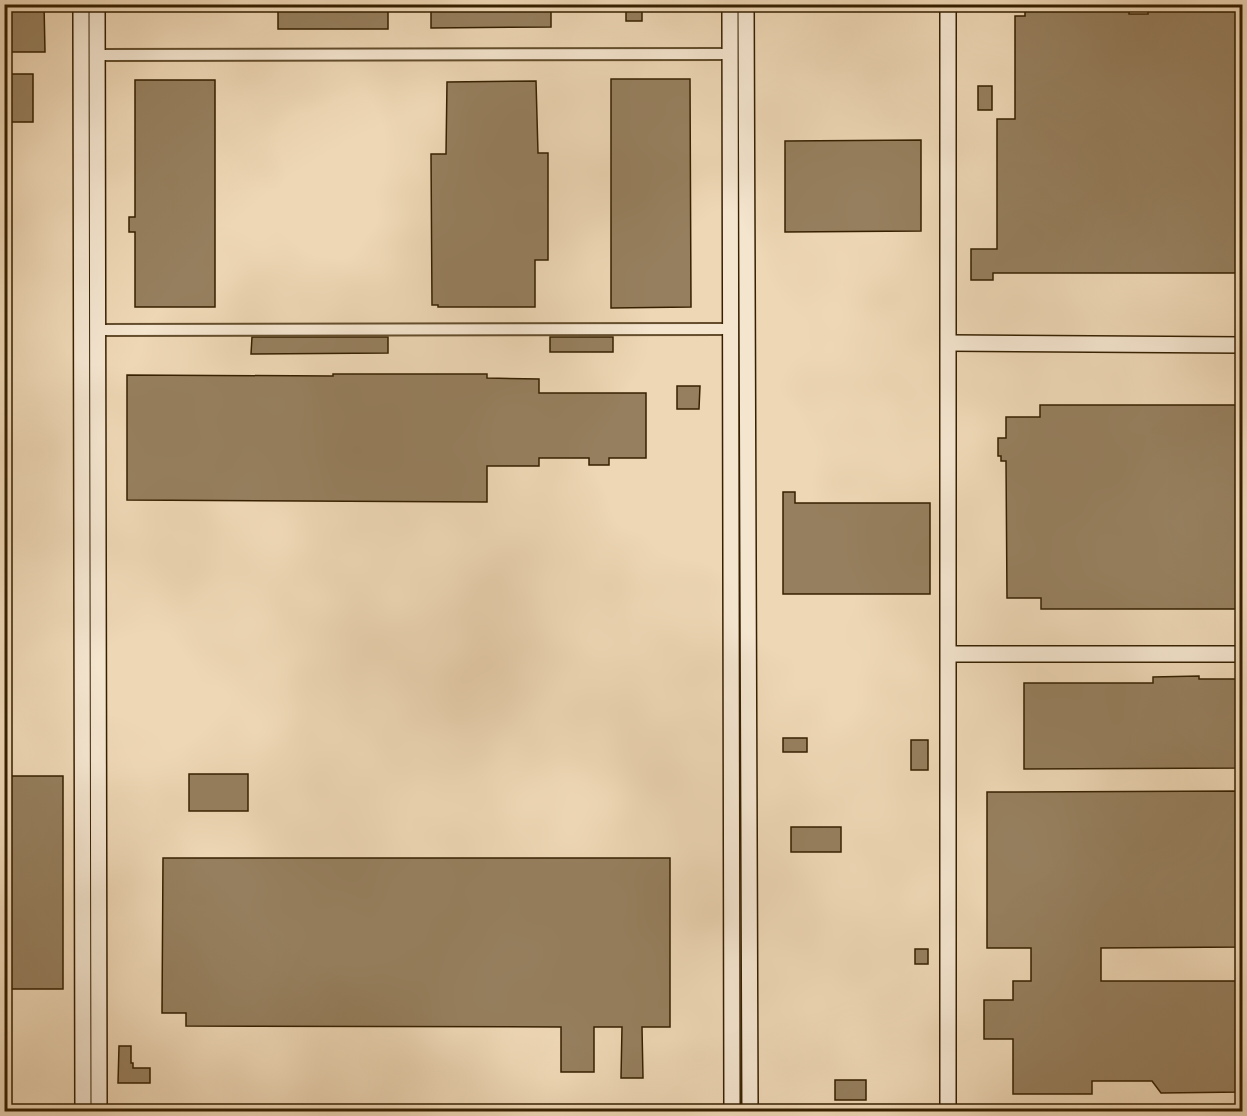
<svg xmlns="http://www.w3.org/2000/svg" width="1247" height="1116" font-family="'IM FELL Great Primer',serif">
  <style>
    .building { fill: #967f5e; stroke: #362000; stroke-width: 1.5 }
    .lines { fill: none; stroke-linecap: round; stroke-linejoin: round }
    .street-casing { stroke: #644e2d; stroke-width: 14 }
    .secondary-casing { stroke: #362000; stroke-width: 18 }
    .street { stroke: #f4e5cf; stroke-width: 10 }
    .secondary { stroke: #f4e5cf; stroke-width: 15 }
  </style>
  <rect width="100%" height="100%" fill="#eed7b5"/>
  <filter id="stains"><feTurbulence type="fractalNoise" baseFrequency=".00333" numOctaves="4"/><feColorMatrix values="0 0 0 0 .2 0 0 0 0 .09 0 0 0 0 .02 0 0 0 .5 -.17"/></filter>
  <radialGradient id="worn" r=".72"><stop offset=".6" stop-color="#630" stop-opacity="0"/><stop offset="1" stop-color="#630" stop-opacity=".3"/></radialGradient>
  <!-- building -->
  <g class="building">
    <polygon points="4,4 44,4 45,52 4,52"/>
    <rect x="278" y="4" width="110" height="25"/>
    <polygon points="431,4 551,4 551,27 431,28"/>
    <rect x="626" y="4" width="16" height="17"/>
    <polygon points="1025,4 1129,4 1129,14 1148,14 1148,4 1242,4 1242,273 993,273 993,280 971,280 971,249 997,249 997,119 1015,119 1015,16 1025,16"/>
    <rect x="4" y="74" width="29" height="48"/>
    <polygon points="611,79 690,79 691,307 611,308"/>
    <polygon points="135,80 215,80 215,307 135,307 135,232 129,232 129,217 135,217"/>
    <polygon points="536,81 538,153 548,153 548,260 535,260 535,307 438,307 438,305 432,305 431,154 446,154 447,82"/>
    <rect x="978" y="86" width="14" height="24"/>
    <polygon points="921,140 921,231 785,232 785,141"/>
    <polygon points="252,337 388,337 388,353 251,354"/>
    <rect x="550" y="337" width="63" height="15"/>
    <polygon points="333,374 487,374 487,378 539,379 539,393 646,393 646,458 609,458 609,465 589,465 589,458 539,458 539,466 487,466 487,502 127,500 127,375 333,376"/>
    <polygon points="677,386 700,386 699,409 677,409"/>
    <polygon points="1040,405 1242,405 1242,609 1041,609 1041,598 1007,598 1006,461 1001,461 1001,456 998,456 998,438 1006,438 1006,417 1040,417"/>
    <polygon points="783,492 795,492 795,503 930,503 930,594 783,594"/>
    <polygon points="1199,676 1199,679 1242,679 1242,768 1024,769 1024,683 1153,683 1153,677"/>
    <rect x="783" y="738" width="24" height="14"/>
    <rect x="911" y="740" width="17" height="30"/>
    <rect x="189" y="774" width="59" height="37"/>
    <rect x="4" y="776" width="59" height="213"/>
    <polygon points="1242,791 1242,947 1101,948 1101,981 1242,981 1242,1092 1161,1093 1152,1081 1092,1081 1092,1094 1013,1094 1013,1039 984,1039 984,1000 1013,1000 1013,981 1031,981 1031,948 987,948 987,792"/>
    <rect x="791" y="827" width="50" height="25"/>
    <polygon points="163,858 670,858 670,1027 642,1027 643,1078 621,1078 622,1027 594,1027 594,1072 561,1072 561,1027 186,1026 186,1013 162,1013"/>
    <rect x="915" y="949" width="13" height="15"/>
    <polygon points="119,1046 131,1046 131,1063 133,1063 133,1068 150,1068 150,1083 118,1083"/>
    <rect x="835" y="1080" width="31" height="20"/>
  </g>
  <g class="lines">
    <!-- street casing -->
    <g class="street-casing">
      <g id="street">
        <polyline points="97,55 730,54"/>
        <polyline points="98,330 730,329"/>
      </g>
    </g>
    <!-- secondary casing -->
    <g class="secondary-casing">
      <g id="secondary">
        <polyline points="81,4 83,1112"/>
        <polyline points="97,4 99,1112"/>
        <polyline points="730,4 732,1112"/>
        <polyline points="746,4 750,1112"/>
        <polyline points="948,4 948,1112"/>
        <polyline points="949,343 1242,345"/>
        <polyline points="949,654 1242,654"/>
      </g>
    </g>
    <!-- street -->
    <use href="#street" class="street"/>
    <!-- secondary -->
    <use href="#secondary" class="secondary"/>
  </g>
  <!-- margin -->
  <rect width="1247" height="1116" fill="none" stroke="#eed7b5" stroke-width="24"/>
  <rect x="6" y="6" width="1235" height="1104" fill="none" stroke="#362000" stroke-width="3"/>
  <rect x="12" y="12" width="1223" height="1092" fill="none" stroke="#362000" stroke-width="1.5"/>
  <rect width="100%" height="100%" filter="url(#stains)"/>
  <rect width="100%" height="100%" fill="url(#worn)"/>
</svg>
